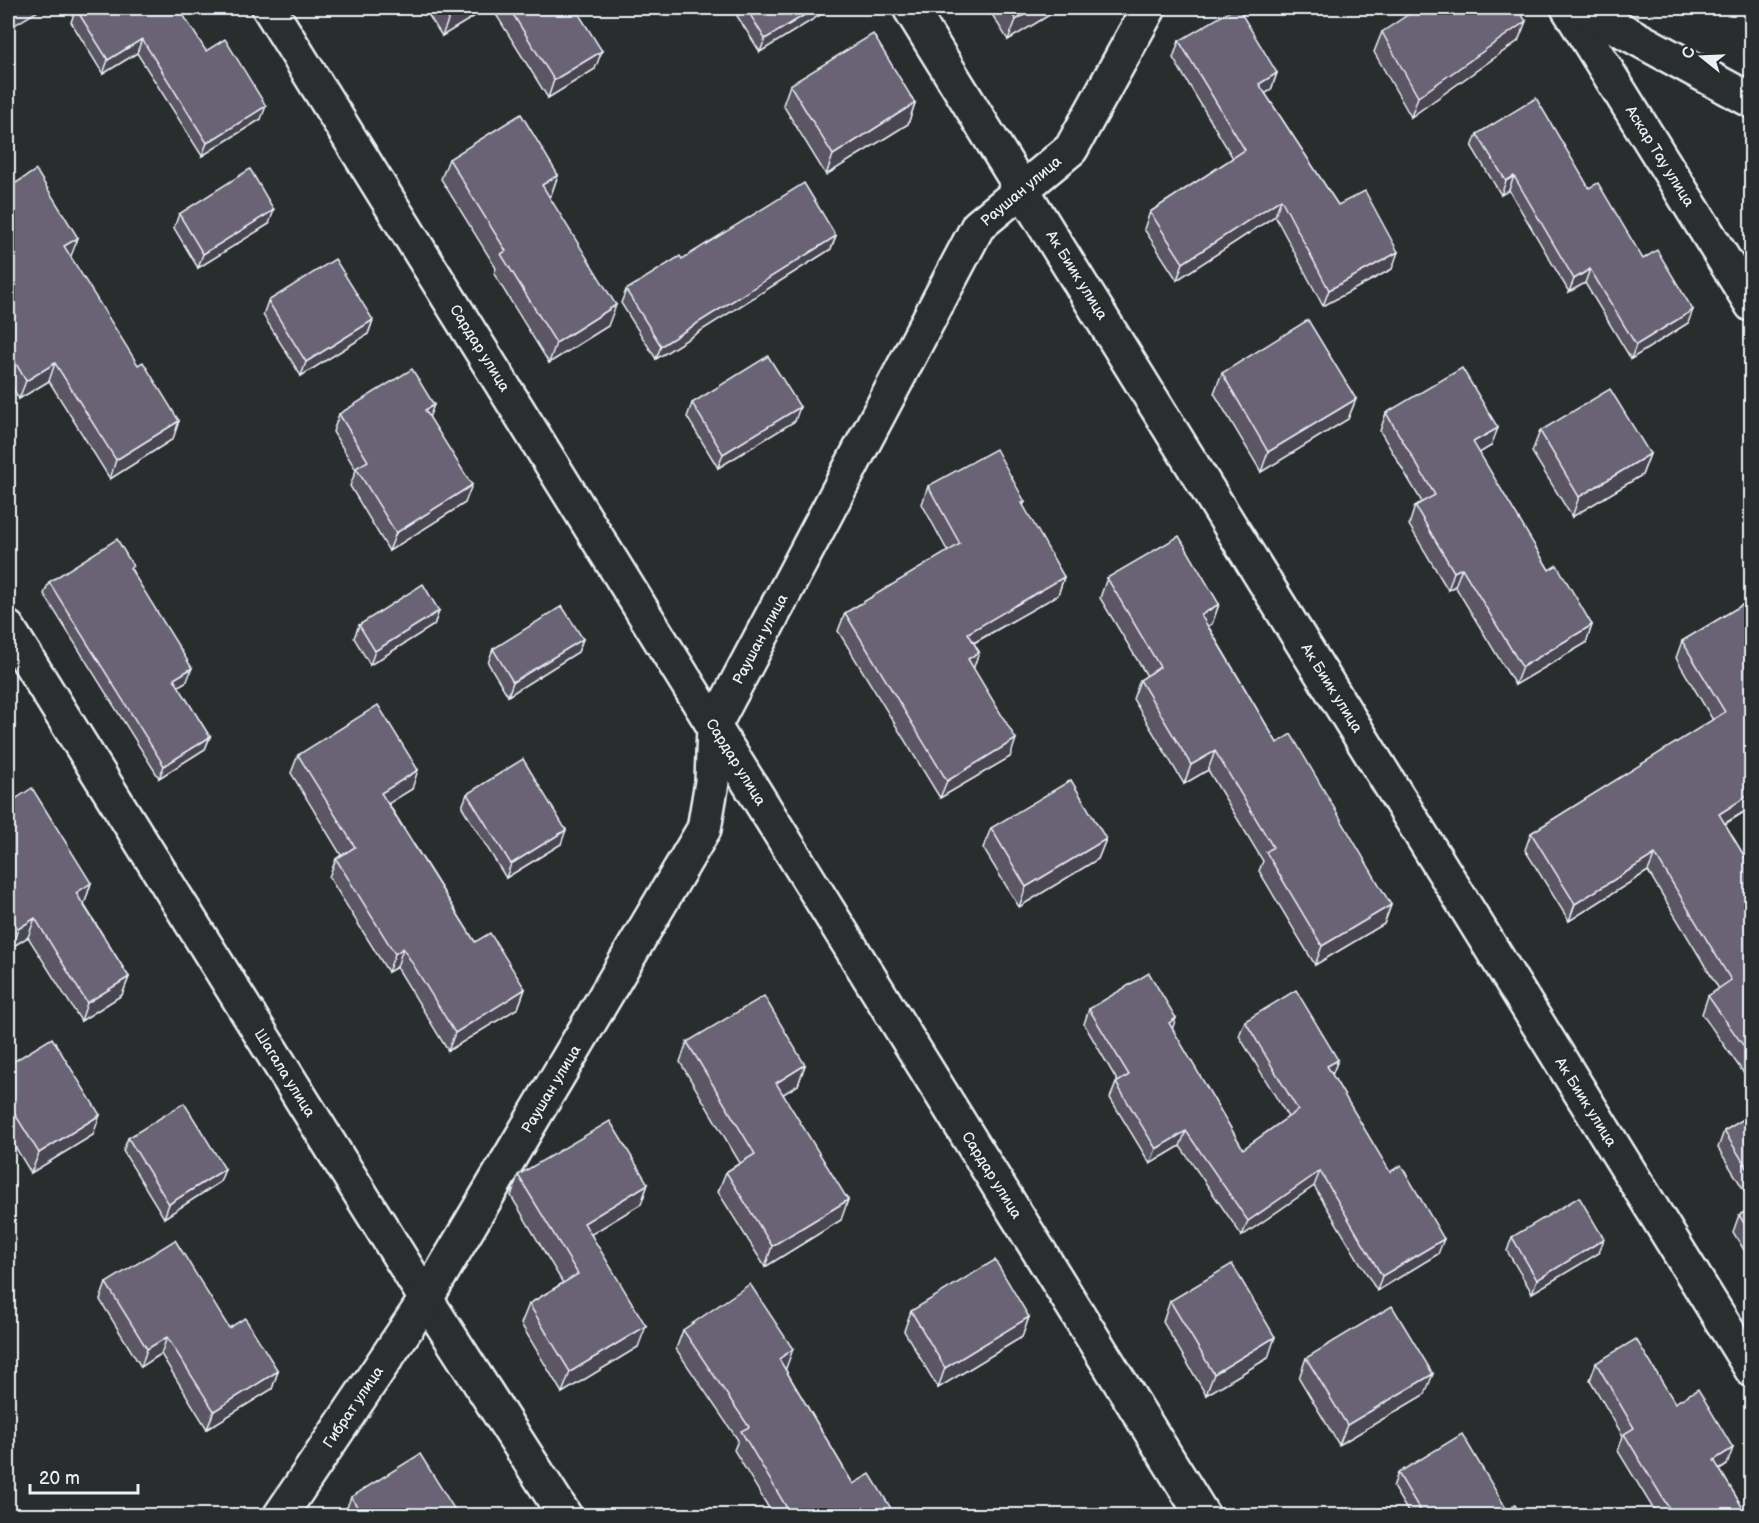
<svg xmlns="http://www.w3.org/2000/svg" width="1759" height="1523" font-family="'Balsamiq Sans',sans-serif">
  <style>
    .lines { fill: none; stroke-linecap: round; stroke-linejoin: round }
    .street-casing { stroke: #e8f1f8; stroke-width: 38 }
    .street { stroke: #2a2d2e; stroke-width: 33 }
    .wall { fill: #5b5564; stroke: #e8f1f8; stroke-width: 1.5 }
    .shaded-wall { fill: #4a4551; stroke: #e8f1f8; stroke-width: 1.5 }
    .building { fill: #6a6374; stroke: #e8f1f8; stroke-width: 1.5 }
    .labels { text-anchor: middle; stroke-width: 5; stroke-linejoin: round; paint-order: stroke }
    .street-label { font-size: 15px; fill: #e8f1f8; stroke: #2a2d2e }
  </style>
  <rect width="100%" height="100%" fill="#2a2d2e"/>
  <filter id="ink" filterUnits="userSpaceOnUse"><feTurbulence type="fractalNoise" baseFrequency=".0167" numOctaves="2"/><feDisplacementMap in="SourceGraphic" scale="12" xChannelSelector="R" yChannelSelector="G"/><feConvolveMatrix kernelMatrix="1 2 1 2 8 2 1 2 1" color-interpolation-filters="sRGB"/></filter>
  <g filter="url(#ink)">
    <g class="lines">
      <!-- street casing -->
      <g class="street-casing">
        <g id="street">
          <polyline points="269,8 1203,1516"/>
          <polyline points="910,8 1752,1370"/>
          <polyline points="1568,8 1752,305"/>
          <polyline points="1581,8 1752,101"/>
          <polyline points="8,628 426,1299 565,1516"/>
          <polyline points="280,1516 426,1299 704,829 712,782 714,726 978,226 1071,149 1149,8"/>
        </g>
      </g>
      <!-- street -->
      <use href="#street" class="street"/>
    </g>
    <!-- wall -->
    <g class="wall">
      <polygon points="424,8 488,8 442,36"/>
      <polygon points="492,8 575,8 595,69 548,98"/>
      <polygon points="732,8 827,8 825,12 760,52"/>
      <polygon points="988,8 1053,8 1051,14 1008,40"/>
      <polygon points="76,9 206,51 261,119 202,156 137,53 103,74 71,22"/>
      <polygon points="1526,21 1518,41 1411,117 1374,52 1382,32"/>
      <polygon points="1179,41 1277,73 1271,90 1265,93 1338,205 1392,269 1323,306 1275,216 1177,280 1144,229 1150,212 1233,158 1173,58"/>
      <polygon points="790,85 915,103 908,124 826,175 783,105"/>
      <polygon points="1477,134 1589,188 1643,259 1688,323 1631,359 1585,283 1569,292 1509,190 1501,195 1472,147"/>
      <polygon points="449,159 558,175 551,195 548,197 608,326 549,363 494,274 496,268 441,179"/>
      <polygon points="8,188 70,257 173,439 110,479 49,381 19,399 8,380"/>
      <polygon points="179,214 269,224 198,268 174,228"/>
      <polygon points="831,249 656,359 621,303 626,290 682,259"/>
      <polygon points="268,301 373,320 368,334 301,376 263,315"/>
      <polygon points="1222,373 1356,399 1348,419 1261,472 1214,393"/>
      <polygon points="692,403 795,421 718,468 687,417"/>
      <polygon points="1386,413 1491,446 1479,453 1549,570 1592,625 1586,643 1515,685 1455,586 1448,590 1409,525 1415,506 1422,502 1380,431"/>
      <polygon points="339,414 429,417 465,503 389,551 350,486 356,470 333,432"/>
      <polygon points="1540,431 1650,454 1642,475 1572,517 1532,452"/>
      <polygon points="928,486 1025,502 1023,506 1064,577 1058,595 974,643 979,652 973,668 1010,757 940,798 838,631 845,613 948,552 922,504"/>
      <polygon points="132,570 187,681 178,686 210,737 205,749 159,778 44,594 49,582"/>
      <polygon points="1107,578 1219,604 1212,624 1208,626 1277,743 1391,905 1384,924 1315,965 1259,871 1263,861 1208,770 1184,784 1133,699 1140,680 1147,676 1100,598"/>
      <polygon points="1752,599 1752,807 1725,824 1752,869 1752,1080 1750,1082 1702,1014 1708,996 1719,989 1648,871 1569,921 1525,850 1531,833 1713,720 1676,658 1682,641"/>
      <polygon points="439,611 434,625 370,665 354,638 359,625"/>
      <polygon points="583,639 578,652 508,696 488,663 493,649"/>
      <polygon points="298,755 412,789 388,803 475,942 525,989 518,1008 448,1051 397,967 388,972 329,877 336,859 341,855 291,773"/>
      <polygon points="467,794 561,844 506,878 462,807"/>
      <polygon points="8,804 91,883 85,902 83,903 129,977 122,995 81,1021 28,937 12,947 8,941"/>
      <polygon points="991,828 1106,839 1098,859 1019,907 983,848"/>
      <polygon points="1089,1009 1172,1029 1243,1149 1288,1117 1239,1036 1245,1021 1338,1060 1332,1075 1438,1254 1377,1291 1314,1186 1242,1236 1180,1146 1150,1164 1110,1098 1116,1083 1118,1082 1084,1024"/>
      <polygon points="687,1042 805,1065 798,1085 783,1094 841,1220 765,1267 718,1192 726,1172 740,1163 680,1062"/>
      <polygon points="8,1065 93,1135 31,1173 8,1135"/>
      <polygon points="1752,1114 1752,1203 1718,1148 1724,1131"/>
      <polygon points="128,1138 225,1169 220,1182 164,1218 123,1151"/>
      <polygon points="518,1175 648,1184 641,1204 591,1234 638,1347 562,1393 521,1324 529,1304 563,1283 511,1196"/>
      <polygon points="1752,1208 1752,1263 1733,1232 1739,1215"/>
      <polygon points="1512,1237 1599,1253 1532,1293 1507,1251"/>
      <polygon points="106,1283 229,1328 278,1371 272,1389 207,1429 161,1354 141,1367 100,1300"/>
      <polygon points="1170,1301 1268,1358 1206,1395 1163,1322"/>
      <polygon points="911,1311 1029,1317 1022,1337 938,1388 904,1331"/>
      <polygon points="683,1330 786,1368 785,1369 853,1484 895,1515 773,1515 734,1450 738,1440 676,1349"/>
      <polygon points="1306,1358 1425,1394 1339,1445 1299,1378"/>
      <polygon points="1596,1363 1675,1403 1727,1465 1720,1470 1747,1515 1657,1515 1618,1451 1623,1436 1590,1380"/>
      <polygon points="1398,1473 1507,1510 1521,1515 1410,1515 1393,1487"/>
      <polygon points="351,1497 458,1515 344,1515"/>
    </g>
    <!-- shaded-wall -->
    <g class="shaded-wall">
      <polygon points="17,8 43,8 8,29 8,14"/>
      <polygon points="466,8 488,8 442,36 449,18"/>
      <polygon points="816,8 827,8 825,12 760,52 765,39"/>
      <polygon points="1035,8 1053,8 1051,14 1008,40 1016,20"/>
      <polygon points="1526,21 1518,41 1411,117 1418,97"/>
      <polygon points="142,39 137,53 103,74 108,60"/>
      <polygon points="602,51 595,69 548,98 554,80"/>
      <polygon points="1277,73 1271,90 1253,101 1259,84"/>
      <polygon points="915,103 908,124 826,175 833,155"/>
      <polygon points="266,106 261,119 202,156 207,143"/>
      <polygon points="558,175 551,195 534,206 542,185"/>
      <polygon points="1514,176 1509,190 1501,195 1506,181"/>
      <polygon points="1281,199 1275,216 1177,280 1183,263"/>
      <polygon points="274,210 269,224 198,268 203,254"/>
      <polygon points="836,236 831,249 656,359 661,346"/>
      <polygon points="78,238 71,256 57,265 64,246"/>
      <polygon points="1398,252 1392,269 1323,306 1329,290"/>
      <polygon points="1590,269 1585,283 1569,292 1574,279"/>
      <polygon points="616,305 608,326 549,363 556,343"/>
      <polygon points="1693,310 1688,323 1631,359 1636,345"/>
      <polygon points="373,320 368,334 301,376 306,362"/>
      <polygon points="55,363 49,381 19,399 26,381"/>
      <polygon points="1356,399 1348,419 1261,472 1268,452"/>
      <polygon points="434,405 427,423 425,410"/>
      <polygon points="800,407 795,421 718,468 723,454"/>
      <polygon points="179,421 173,439 110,479 116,460"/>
      <polygon points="1498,428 1491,446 1466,461 1473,442"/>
      <polygon points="1650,454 1642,475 1572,517 1579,497"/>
      <polygon points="472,485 465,503 389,551 396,533"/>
      <polygon points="1462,568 1455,586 1448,590 1454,572"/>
      <polygon points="1064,577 1058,595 961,650 968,633"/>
      <polygon points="1219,604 1212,624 1194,634 1201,615"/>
      <polygon points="439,611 434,625 370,665 375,651"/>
      <polygon points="1592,625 1586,643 1515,685 1522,667"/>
      <polygon points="583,639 578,652 508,696 513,682"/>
      <polygon points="979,652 973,670 968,659"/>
      <polygon points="192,668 187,681 169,692 174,679"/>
      <polygon points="210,737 205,749 159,778 164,766"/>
      <polygon points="1016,739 1010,757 940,798 947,781"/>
      <polygon points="1215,751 1208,770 1184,784 1191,765"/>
      <polygon points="418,770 412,789 375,812 381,793"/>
      <polygon points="1752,793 1752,807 1712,831 1719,814"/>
      <polygon points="566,830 561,844 506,878 511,864"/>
      <polygon points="1106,839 1098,859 1019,907 1026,887"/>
      <polygon points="1655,854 1648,871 1569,921 1575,904"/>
      <polygon points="91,883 85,902 70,911 76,893"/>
      <polygon points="1391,905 1384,924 1315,965 1322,946"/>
      <polygon points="35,918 28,937 12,947 18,929"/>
      <polygon points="403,948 397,967 388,972 395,954"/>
      <polygon points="129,977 122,995 81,1021 87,1003"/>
      <polygon points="525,989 518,1008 448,1051 455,1033"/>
      <polygon points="1176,1018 1171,1033 1169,1023"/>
      <polygon points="1338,1060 1332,1075 1327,1066"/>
      <polygon points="805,1065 798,1085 769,1103 776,1083"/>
      <polygon points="100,1115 93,1135 31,1173 39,1153"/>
      <polygon points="1186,1131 1180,1146 1150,1164 1156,1149"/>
      <polygon points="225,1169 220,1182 164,1218 169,1204"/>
      <polygon points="1320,1171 1314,1186 1242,1236 1248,1221"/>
      <polygon points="648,1184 641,1204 577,1243 584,1223"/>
      <polygon points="848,1200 841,1220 765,1267 772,1246"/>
      <polygon points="1444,1239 1438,1254 1377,1291 1382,1276"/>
      <polygon points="1604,1239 1599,1253 1532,1293 1537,1280"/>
      <polygon points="1029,1317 1022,1337 938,1388 945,1368"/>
      <polygon points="646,1326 638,1347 562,1393 570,1372"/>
      <polygon points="167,1337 161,1354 141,1367 147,1349"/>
      <polygon points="1275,1337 1268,1358 1206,1395 1214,1374"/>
      <polygon points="793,1349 786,1368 772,1378 779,1359"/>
      <polygon points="278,1371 272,1389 207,1429 214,1411"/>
      <polygon points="1433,1374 1425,1394 1339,1445 1347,1425"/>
      <polygon points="1733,1448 1727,1465 1708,1477 1714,1460"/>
    </g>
    <!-- building -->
    <g class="building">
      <polygon points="8,8 17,8 8,14"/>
      <polygon points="78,8 179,8 206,51 225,39 266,106 207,143 142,39 108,60 76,9"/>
      <polygon points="442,8 466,8 449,18"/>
      <polygon points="509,8 575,8 602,51 554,80"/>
      <polygon points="746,8 816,8 765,39"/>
      <polygon points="1008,8 1035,8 1016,20"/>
      <polygon points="1235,8 1238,8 1277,73 1259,84 1338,205 1365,191 1398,252 1329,290 1281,199 1183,263 1150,212 1245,150 1179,41"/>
      <polygon points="1418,8 1517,8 1526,21 1418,97 1382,32"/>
      <polygon points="873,34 915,103 833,155 790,85"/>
      <polygon points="1536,98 1589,188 1598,183 1643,259 1657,250 1693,310 1636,345 1590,269 1574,279 1514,176 1506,181 1477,134"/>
      <polygon points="521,114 558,175 542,185 616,305 556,343 501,254 506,251 449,159"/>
      <polygon points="250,169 274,210 203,254 179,214"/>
      <polygon points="36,170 78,238 64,246 138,365 143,362 179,421 116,460 55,363 26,381 8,350 8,188"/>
      <polygon points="804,183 836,236 661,346 626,290 680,256 682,259"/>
      <polygon points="335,259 373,320 306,362 268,301"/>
      <polygon points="1308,320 1356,399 1268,452 1222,373"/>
      <polygon points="768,356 800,407 723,454 692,403"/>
      <polygon points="1462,368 1498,428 1473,442 1549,570 1557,565 1592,625 1522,667 1462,568 1454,572 1415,506 1435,495 1386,413"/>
      <polygon points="412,369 434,405 425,410 472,485 396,533 356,468 368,461 339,414"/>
      <polygon points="1610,389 1650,454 1579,497 1540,431"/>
      <polygon points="996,449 1025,502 1022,503 1064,577 968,633 979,652 968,659 1016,739 947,781 845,613 960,544 928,486"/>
      <polygon points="1179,536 1219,604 1201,615 1277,743 1291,734 1391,905 1322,946 1266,852 1273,847 1215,751 1191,765 1140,680 1160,667 1107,578"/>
      <polygon points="117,539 133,566 130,568 192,668 174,679 210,737 164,766 49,582"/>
      <polygon points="423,584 439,611 375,651 359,625"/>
      <polygon points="1752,599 1752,793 1719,814 1752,869 1752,1058 1708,996 1731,980 1655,854 1575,904 1531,833 1725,712 1682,641"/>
      <polygon points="562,606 583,639 513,682 493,649"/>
      <polygon points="378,705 418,770 381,793 475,942 490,933 525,989 455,1033 403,948 395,954 336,859 355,847 298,755"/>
      <polygon points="523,759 566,830 511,864 467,794"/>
      <polygon points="1071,780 1106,839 1026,887 991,828"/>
      <polygon points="32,788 91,883 76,893 129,977 87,1003 35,918 18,929 8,911 8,804"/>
      <polygon points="1149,973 1176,1018 1169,1023 1243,1149 1298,1110 1245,1021 1296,990 1338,1060 1327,1066 1390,1172 1401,1165 1444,1239 1382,1276 1320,1171 1248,1221 1186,1131 1156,1149 1116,1083 1129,1075 1089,1009"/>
      <polygon points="764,996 805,1065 776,1083 848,1200 772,1246 726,1172 755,1154 687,1042"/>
      <polygon points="52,1038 100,1115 39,1153 8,1103 8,1065"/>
      <polygon points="184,1103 225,1169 169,1204 128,1138"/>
      <polygon points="1752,1114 1752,1176 1724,1131"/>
      <polygon points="610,1121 648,1184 584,1223 646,1326 570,1372 529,1304 578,1274 518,1175"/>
      <polygon points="1579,1197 1604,1239 1537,1280 1512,1237"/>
      <polygon points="1752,1208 1752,1236 1739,1215"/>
      <polygon points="175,1240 229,1328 245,1318 278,1371 214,1411 167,1337 147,1349 106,1283"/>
      <polygon points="995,1260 1029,1317 945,1368 911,1311"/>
      <polygon points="1232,1264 1275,1337 1214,1374 1170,1301"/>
      <polygon points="750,1284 793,1349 779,1359 853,1484 870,1474 895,1515 791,1515 741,1431 749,1427 683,1330"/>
      <polygon points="1392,1306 1433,1374 1347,1425 1306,1358"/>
      <polygon points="1636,1339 1675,1403 1698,1389 1733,1448 1714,1460 1747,1515 1673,1515 1624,1434 1634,1428 1596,1363"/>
      <polygon points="1462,1434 1507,1510 1515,1505 1521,1515 1423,1515 1398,1473"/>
      <polygon points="420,1454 458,1515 362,1515 351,1497"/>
    </g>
  </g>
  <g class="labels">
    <!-- street labels -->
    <g class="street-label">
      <text transform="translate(1660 156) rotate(58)" y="5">Аскар Тау улица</text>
      <text transform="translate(1021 191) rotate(-40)" y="5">Раушан улица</text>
      <text transform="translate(1077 275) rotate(58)" y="5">Ак Биик улица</text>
      <text transform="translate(480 348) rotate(58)" y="5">Сардар улица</text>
      <text transform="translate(760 639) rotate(-62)" y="5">Раушан улица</text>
      <text transform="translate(1332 688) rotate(58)" y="5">Ак Биик улица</text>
      <text transform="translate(736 762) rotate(58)" y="5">Сардар улица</text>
      <text transform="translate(285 1073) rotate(58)" y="5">Шагала улица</text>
      <text transform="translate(551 1089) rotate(-59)" y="5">Раушан улица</text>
      <text transform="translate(1586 1102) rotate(58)" y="5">Ак Биик улица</text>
      <text transform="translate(992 1175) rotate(58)" y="5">Сардар улица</text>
      <text transform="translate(353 1407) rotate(-56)" y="5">Гибрат улица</text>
    </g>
  </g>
  <!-- margin -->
  <rect width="1759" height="1523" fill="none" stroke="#2a2d2e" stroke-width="30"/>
  <rect x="15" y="15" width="1729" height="1493" fill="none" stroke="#e8f1f8" stroke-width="2" filter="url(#ink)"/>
  <!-- north arrow -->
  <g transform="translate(1702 57) rotate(288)" stroke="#2a2d2e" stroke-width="4.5" paint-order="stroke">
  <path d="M0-4.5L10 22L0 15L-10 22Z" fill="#e8f1f8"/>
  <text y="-9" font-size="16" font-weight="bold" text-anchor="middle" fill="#e8f1f8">С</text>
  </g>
  <!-- scale -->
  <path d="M30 1484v9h108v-9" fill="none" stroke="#e8f1f8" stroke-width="3"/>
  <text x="39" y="1484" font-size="18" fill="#e8f1f8" stroke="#2a2d2e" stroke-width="4.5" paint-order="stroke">20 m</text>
</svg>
